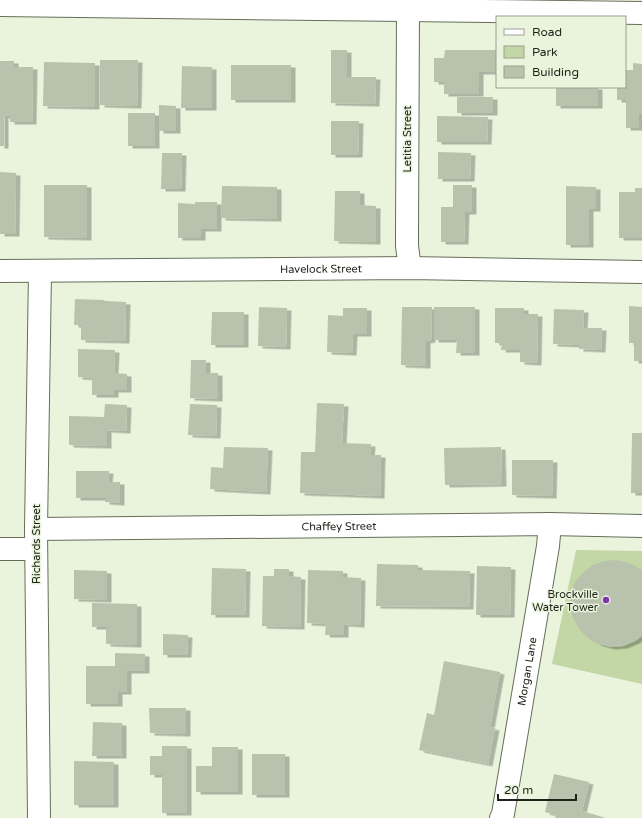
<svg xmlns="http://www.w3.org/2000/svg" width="642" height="818" font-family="'Varela Round',sans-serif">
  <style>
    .green { fill: #c3d7a6 }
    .building { fill: #b8c2ac; filter: url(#shadow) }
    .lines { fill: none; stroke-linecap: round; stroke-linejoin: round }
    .street-casing { stroke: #666e5a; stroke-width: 24 }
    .street { stroke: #fff; stroke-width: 22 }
    .poi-dot { fill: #7a39ad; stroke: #eaf4dd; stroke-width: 1.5 }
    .labels { text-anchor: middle; stroke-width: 3; stroke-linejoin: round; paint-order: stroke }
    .street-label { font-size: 11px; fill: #1e2219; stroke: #eaf4dd }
    .poi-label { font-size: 11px; fill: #1e2219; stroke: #eaf4dd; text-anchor: end }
  </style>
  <defs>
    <filter id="shadow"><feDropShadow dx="4.5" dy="2.5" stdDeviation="0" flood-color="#0004"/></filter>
  </defs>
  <rect width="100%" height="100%" fill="#eaf4dd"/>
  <!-- green -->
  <polygon class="green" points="576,550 642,551 642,684 552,664"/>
  <!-- building -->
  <g class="building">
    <polygon points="331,50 347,50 347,77 376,77 375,104 331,103"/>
    <polygon points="445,50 497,50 497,72 479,72 479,94 444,94 444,82 434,82 434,58 444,58"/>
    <polygon points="100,60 138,60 137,106 100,105"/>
    <polygon points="0,61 14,61 14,67 33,67 32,122 10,122 10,115 4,116 4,146 0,146"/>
    <polygon points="44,62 95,63 95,107 43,106"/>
    <polygon points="633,63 642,64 642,114 639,114 639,128 626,128 626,100 617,100 617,87 625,87 625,73 626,73 626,70 633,70"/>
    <rect x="231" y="65" width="60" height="35"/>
    <polygon points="182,66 212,67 212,108 181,108"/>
    <rect x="556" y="87" width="42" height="19"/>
    <rect x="457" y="97" width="36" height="16"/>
    <polygon points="159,105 176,106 176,131 159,131"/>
    <rect x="128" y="113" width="27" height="33"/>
    <polygon points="437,116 488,117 487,142 437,142"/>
    <polygon points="331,121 359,121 358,155 331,155"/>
    <polygon points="438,152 471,153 470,179 438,179"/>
    <polygon points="162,153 182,153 181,189 161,189"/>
    <polygon points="0,172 16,173 15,234 0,234"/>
    <polygon points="44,185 87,185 87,238 44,237"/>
    <polygon points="453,185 472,185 472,212 465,212 464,242 441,242 441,207 453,207"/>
    <polygon points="222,186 277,187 277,219 221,218"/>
    <polygon points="566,186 596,187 596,209 589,209 589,245 566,245"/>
    <polygon points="635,188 642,188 642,238 619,238 619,192 635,192"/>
    <polygon points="335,191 360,191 360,205 376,206 376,242 334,241"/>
    <polygon points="195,202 217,202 217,229 201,229 201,238 178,238 178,203 195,204"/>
    <polygon points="75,299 104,300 105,301 126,302 125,341 81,340 81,325 74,325"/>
    <polygon points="629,306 642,307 642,361 634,361 634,343 629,343"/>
    <polygon points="259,307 287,308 286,347 258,346"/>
    <polygon points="402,307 432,307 431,340 426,341 426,366 401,365"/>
    <polygon points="434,307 475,307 475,353 456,353 457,340 434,340"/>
    <polygon points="343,308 367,308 367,334 353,334 352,353 327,352 328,315 343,316"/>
    <polygon points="495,308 524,308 524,314 538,314 537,363 520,362 520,350 501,350 502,343 495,343"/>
    <polygon points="554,309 584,310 583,328 602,328 601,350 579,349 579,345 553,344"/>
    <polygon points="212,312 244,312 244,345 211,345"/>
    <polygon points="78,349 115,350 114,373 127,374 127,390 114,390 114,395 92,395 92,378 78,377"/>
    <polygon points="191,360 206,360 206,373 218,373 218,399 190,398"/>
    <polygon points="317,403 344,404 342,443 371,444 370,455 381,455 380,496 300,493 301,452 315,452"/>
    <polygon points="105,404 127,405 126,431 107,430 107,446 69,445 69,416 104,417"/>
    <polygon points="190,404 217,405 216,436 188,435"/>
    <polygon points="632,433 642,433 642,493 631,493"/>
    <polygon points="224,447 268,448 266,492 210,489 211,467 223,468"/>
    <polygon points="501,447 502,484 445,485 444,448"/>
    <polygon points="512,460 553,460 552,496 512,495"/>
    <polygon points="76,471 109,471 108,482 120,482 120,503 105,502 105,498 76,498"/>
    <polygon points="616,560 629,563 642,571 642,636 635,641 623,646 611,647 599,644 588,638 579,629 573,618 570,606 571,594 575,582 583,573 593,565 604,561"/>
    <polygon points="377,564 418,565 418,570 470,571 469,607 376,606"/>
    <polygon points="477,566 511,567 510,615 476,615"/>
    <polygon points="212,568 246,569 245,615 211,615"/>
    <polygon points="274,569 289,569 289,576 301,577 300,627 262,626 263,576 274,576"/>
    <polygon points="74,570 107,571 107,600 74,599"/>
    <polygon points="308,570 343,571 343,577 361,578 360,625 344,624 344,635 325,635 326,624 307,623"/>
    <polygon points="92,603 137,604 137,645 106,644 106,627 92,627"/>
    <polygon points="163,634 188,635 187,655 163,655"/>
    <polygon points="115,653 145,654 145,671 127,671 127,692 118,692 118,704 86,704 86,666 115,666"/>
    <polygon points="444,661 500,672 490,727 495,728 488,764 419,750 427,713 434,715"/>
    <polygon points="149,708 186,708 186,734 150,733"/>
    <polygon points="93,722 122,723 122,756 92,756"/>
    <polygon points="162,746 187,746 187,813 162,813 162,775 150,775 150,756 162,756"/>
    <polygon points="212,747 238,747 238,792 196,792 196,766 212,766"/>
    <rect x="252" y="754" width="33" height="41"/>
    <polygon points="74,761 114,762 114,805 74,805"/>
    <polygon points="554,774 589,782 582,811 606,818 555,818 556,815 545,812"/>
  </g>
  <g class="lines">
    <!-- street casing -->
    <g class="street-casing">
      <g id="street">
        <polyline points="0,5 642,13"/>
        <polyline points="408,9 407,232 407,246 410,268"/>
        <path id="s1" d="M0,271l410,-3 232,4"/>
        <path id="s2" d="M36,529l514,-5 92,2"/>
        <polyline points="0,549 36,549"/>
        <polyline points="39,818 36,529 40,271"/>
        <path id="s3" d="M501,818l2,-4 45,-268 2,-22"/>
      </g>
    </g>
    <!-- street -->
    <use href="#street" class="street"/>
  </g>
  <!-- markers -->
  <circle class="poi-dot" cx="606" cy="600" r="4"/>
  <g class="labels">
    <!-- street labels -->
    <g class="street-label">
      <text transform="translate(407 139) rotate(-90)" y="4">Letitia Street</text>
      <text dy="4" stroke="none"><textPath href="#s1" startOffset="321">Havelock Street</textPath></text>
      <text dy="4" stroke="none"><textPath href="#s2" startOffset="303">Chaffey Street</textPath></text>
      <text transform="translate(36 544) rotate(-90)" y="4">Richards Street</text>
      <text dy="4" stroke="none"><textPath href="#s3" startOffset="149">Morgan Lane</textPath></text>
    </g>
    <!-- poi labels -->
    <g class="poi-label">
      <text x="598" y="598">Brockville<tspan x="598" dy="13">Water Tower</tspan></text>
    </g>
  </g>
  <!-- legend -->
  <rect x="496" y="16" width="130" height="72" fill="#eaf4dd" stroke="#98a08f"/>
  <rect x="504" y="29" width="20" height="6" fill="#ffffff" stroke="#98a08f"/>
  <text x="532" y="36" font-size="12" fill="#1e2219">Road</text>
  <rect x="504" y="46" width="20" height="12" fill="#c3d7a6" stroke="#98a08f"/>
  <text x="532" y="56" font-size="12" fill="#1e2219">Park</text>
  <rect x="504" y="66" width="20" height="12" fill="#b8c2ac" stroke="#98a08f"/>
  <text x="532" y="76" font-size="12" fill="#1e2219">Building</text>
  <!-- scale -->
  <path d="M498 794v6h78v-6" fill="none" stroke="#1e2219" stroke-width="2"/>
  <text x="504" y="794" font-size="12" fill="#1e2219" stroke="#eaf4dd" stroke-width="3" paint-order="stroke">20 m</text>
</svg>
